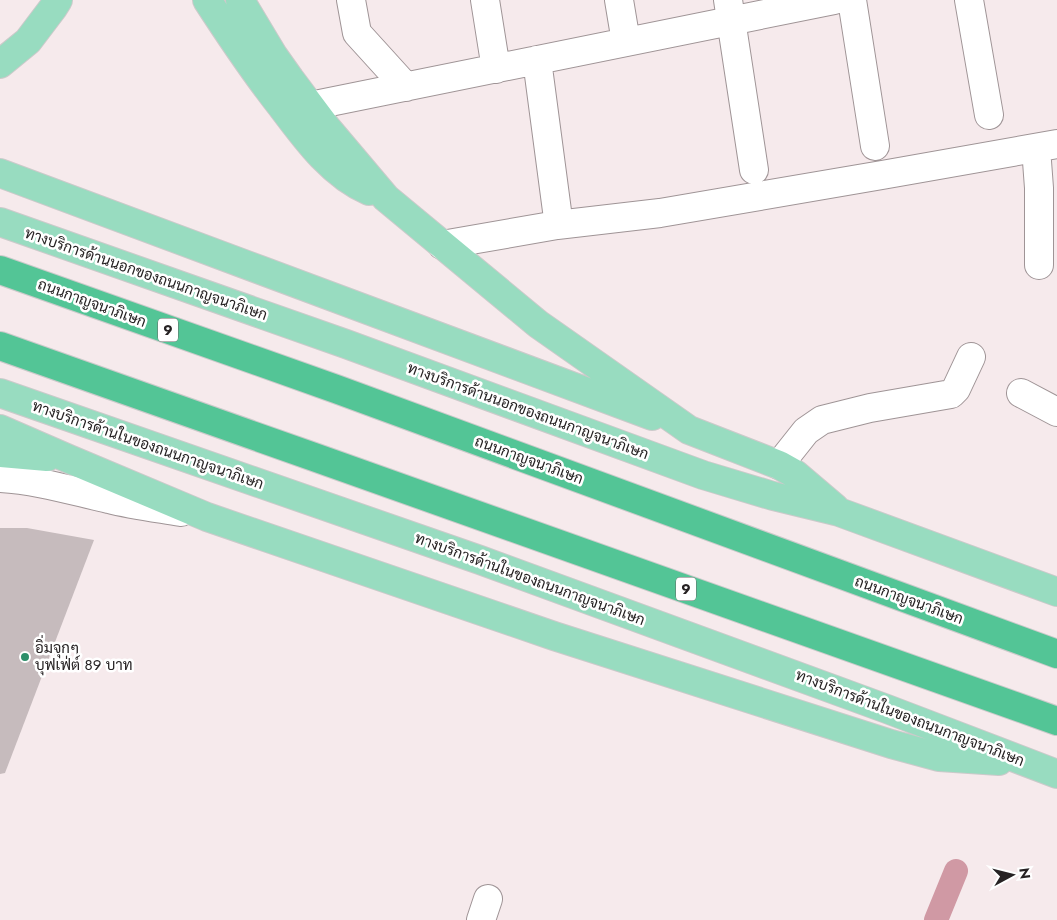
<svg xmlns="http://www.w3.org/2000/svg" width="1057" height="920" font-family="Jost,Sarabun,sans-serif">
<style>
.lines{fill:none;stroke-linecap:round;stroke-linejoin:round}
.canal{stroke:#d099a4;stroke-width:24}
.building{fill:#c6bbbd}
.minor-casing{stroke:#9f9496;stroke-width:30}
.major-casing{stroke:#cbcaca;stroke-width:30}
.highway-casing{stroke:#cbcaca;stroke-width:30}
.minor{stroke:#fff;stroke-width:28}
.major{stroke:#98dcc0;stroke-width:28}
.highway{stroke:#53c596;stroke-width:28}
.poi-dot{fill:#2c8e69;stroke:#fff;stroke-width:2}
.labels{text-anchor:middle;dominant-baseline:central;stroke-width:5;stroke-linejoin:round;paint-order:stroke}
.shield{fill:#fff;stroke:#676465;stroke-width:1}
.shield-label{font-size:14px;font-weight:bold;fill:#262223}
.street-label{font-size:15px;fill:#262223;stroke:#fff}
.poi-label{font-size:15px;fill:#262223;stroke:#fff;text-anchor:start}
</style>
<rect width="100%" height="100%" fill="#f6eaec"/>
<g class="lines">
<path class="canal" d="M 936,920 L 956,871"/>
</g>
<path class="building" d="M 0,528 L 27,528 L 94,540 L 5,773 L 0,774 Z"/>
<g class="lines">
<g class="minor-casing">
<path id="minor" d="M 351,0 L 357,33 L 406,87
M 485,0 L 496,69
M 619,0 L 626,42
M 728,0 L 754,170
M 852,0 L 875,146
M 969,0 L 989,115
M 537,60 L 557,211
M 310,106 L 834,0
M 1036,148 L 1039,188 L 1039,265
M 442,245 L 557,225 L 660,213 L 882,175 L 1057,144
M 1021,393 L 1057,412
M 779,465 L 806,431 L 822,420 L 870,408 L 951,394 L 956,389 L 971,357
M 0,478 C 37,480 73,491 109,499 C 132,505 157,508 181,512
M 481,920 L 488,899"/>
</g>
<g class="major-casing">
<path id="major" d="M 207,0 C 231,37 255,73 282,107 C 306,139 332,175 369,191
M 240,0 L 273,55 L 290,79 L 326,127 L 386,198 L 538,324 L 689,430 L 779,465 L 795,474 L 835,508
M 0,64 L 28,41 L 53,8 L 58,0
M 0,173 L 652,416
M 0,222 L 346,344 L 703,475 L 773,496 L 839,512 L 1057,592
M 0,393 L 480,560 L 887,709 L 1057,774
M 0,429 L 69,459 L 207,517 L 554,636 L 891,744 L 939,757 L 999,761
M 0,453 L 47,457"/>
</g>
<g class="highway-casing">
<path id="highway" d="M 0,270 L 336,389 L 1057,654
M 0,346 L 314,457 L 1057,721"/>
</g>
<use href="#minor" class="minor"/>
<use href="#major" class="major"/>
<use href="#highway" class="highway"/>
</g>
<circle class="poi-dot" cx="25" cy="657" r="5"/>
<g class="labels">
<g class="shield">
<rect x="158" y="318.5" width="20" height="23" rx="4"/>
<rect x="676" y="577.5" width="20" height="23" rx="4"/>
</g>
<g class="shield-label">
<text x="168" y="330">9</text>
<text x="686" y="589">9</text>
</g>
<g class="street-label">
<text transform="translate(146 274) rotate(19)">ทางบริการด้านนอกของถนนกาญจนาภิเษก</text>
<text transform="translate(92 303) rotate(20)">ถนนกาญจนาภิเษก</text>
<text transform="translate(528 411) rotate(20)">ทางบริการด้านนอกของถนนกาญจนาภิเษก</text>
<text transform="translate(148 445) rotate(19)">ทางบริการด้านในของถนนกาญจนาภิเษก</text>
<text transform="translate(529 460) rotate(20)">ถนนกาญจนาภิเษก</text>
<text transform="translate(530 579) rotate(20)">ทางบริการด้านในของถนนกาญจนาภิเษก</text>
<text transform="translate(909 600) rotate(20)">ถนนกาญจนาภิเษก</text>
<text transform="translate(910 718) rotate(21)">ทางบริการด้านในของถนนกาญจนาภิเษก</text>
</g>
<g class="poi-label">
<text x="35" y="648">อิ่มจุกๆ<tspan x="35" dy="17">บุฟเฟ่ต์ 89 บาท</tspan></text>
</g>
</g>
<g transform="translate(1012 875) rotate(83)" stroke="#ffffff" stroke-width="4" paint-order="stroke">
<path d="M0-4L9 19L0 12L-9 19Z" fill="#262223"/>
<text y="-8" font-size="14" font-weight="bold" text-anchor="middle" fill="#262223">N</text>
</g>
</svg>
